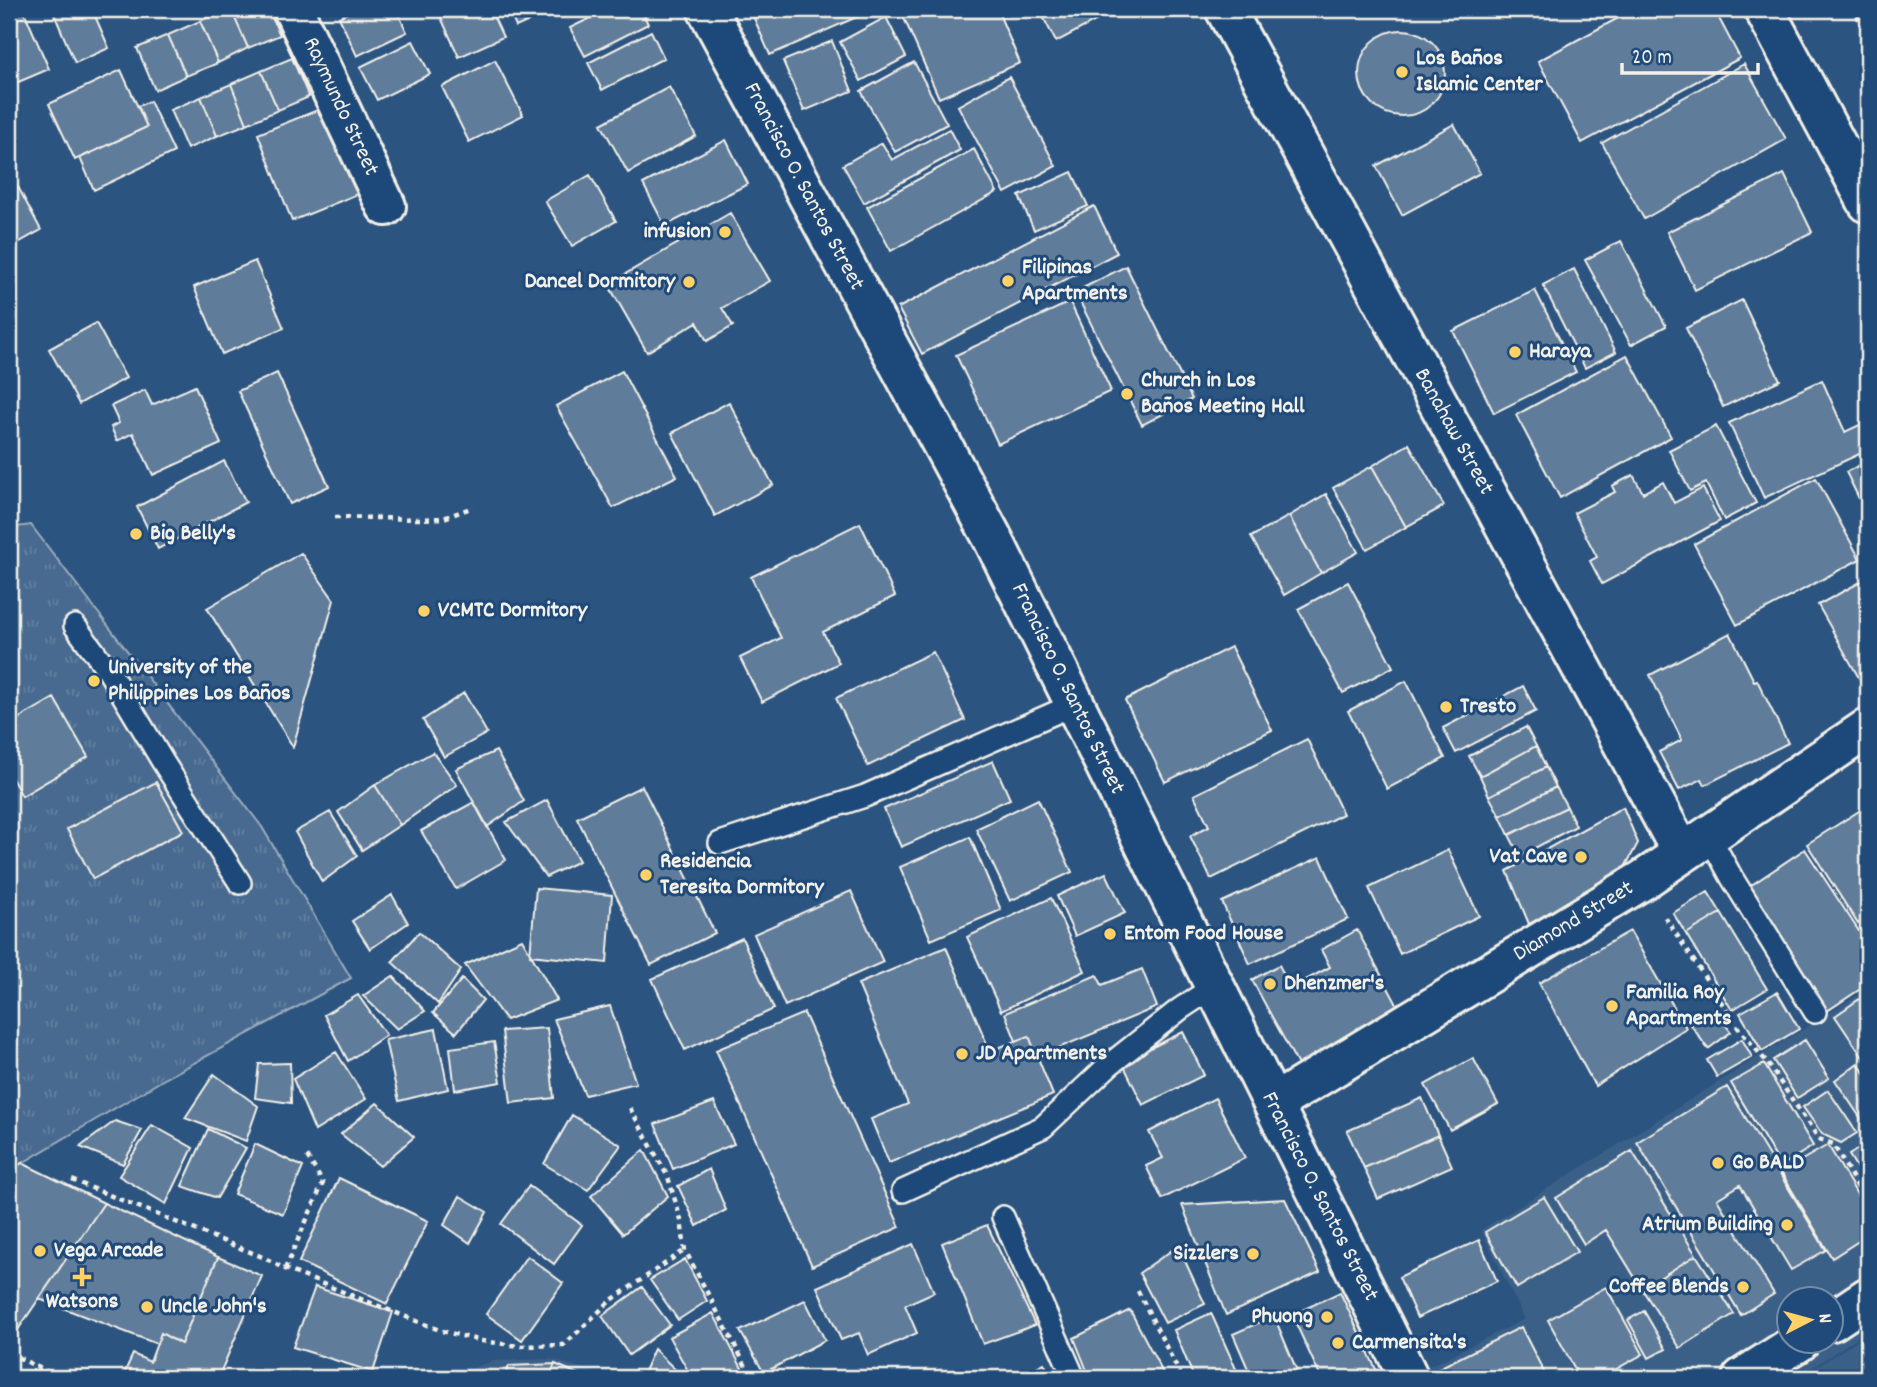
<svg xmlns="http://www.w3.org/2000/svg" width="1877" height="1387" font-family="Dekko,sans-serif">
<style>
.built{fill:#3b6088;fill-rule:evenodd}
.grass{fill:url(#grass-tufts);stroke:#9eaebc;stroke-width:2}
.building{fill:#5e7b9a;stroke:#f4f1e8;stroke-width:2}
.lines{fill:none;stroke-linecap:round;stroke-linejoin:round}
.lane-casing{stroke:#f4f1e8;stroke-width:26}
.street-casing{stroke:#f4f1e8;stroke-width:44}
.secondary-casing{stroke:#f4f1e8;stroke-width:44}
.path{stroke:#f4f1e8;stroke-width:4.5;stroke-dasharray:5 5;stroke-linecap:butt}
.lane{stroke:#1f4a7a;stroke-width:21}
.street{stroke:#1f4a7a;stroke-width:38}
.secondary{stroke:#1f4a7a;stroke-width:38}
.poi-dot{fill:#ffd166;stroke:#1f4a7a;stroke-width:2.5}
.labels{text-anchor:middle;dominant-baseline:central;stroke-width:6;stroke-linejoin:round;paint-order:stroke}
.poi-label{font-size:23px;font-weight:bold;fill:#f4f1e8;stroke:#1f4a7a;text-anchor:start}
.street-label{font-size:23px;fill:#f4f1e8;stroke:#1f4a7a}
</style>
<defs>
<pattern id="grass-tufts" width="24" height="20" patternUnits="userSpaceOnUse" patternTransform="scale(1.75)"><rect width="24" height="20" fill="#496b90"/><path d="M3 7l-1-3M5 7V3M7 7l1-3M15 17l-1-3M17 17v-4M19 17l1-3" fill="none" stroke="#6481a0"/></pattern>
</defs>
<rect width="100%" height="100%" fill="#2c5481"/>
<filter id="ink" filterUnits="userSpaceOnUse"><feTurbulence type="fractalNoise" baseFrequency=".0143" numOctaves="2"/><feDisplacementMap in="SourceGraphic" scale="14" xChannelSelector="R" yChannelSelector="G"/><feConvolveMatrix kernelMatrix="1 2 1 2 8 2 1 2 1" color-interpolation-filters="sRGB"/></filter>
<g filter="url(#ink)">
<path class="built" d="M 1868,989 L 1868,1330 L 1797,1378 L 1405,1378 L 1525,1319 L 1481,1230 ZM 1790,1300 L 1832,1300 L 1832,1342 L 1790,1342 Z
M 1868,1333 L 1868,1378 L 1800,1378 Z
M 551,1359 L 613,1378 L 446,1378 L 493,1361 Z"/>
<path class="grass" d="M 31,525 L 262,827 L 351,978 L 166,1078 L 9,1171 L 9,528 Z"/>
<path class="building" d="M 9,9 L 23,9 L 49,69 L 9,86 Z
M 52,9 L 92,9 L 109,48 L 75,63 Z
M 226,9 L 231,9 L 248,48 L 218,63 L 200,21 Z
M 231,9 L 268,9 L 280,35 L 248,48 Z
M 355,9 L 396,9 L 407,32 L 357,56 L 339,17 Z
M 437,9 L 490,9 L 503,37 L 459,57 Z
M 508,9 L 556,9 L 516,27 Z
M 609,9 L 641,9 L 648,24 L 585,56 L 570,28 Z
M 750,9 L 864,9 L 866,13 L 770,55 Z
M 900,9 L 997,9 L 1020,63 L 939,98 Z
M 1039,9 L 1118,9 L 1056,42 Z
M 1635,9 L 1714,9 L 1740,58 L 1582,143 L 1538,61 Z
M 886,17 L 906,57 L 861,81 L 840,42 Z
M 200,21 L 218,63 L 186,76 L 168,35 Z
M1359 73a43 43 0 1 1 86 0a43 43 0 1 1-86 0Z
M 651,31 L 664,58 L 602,90 L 588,63 Z
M 168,35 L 186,76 L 155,90 L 137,48 Z
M 413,41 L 430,74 L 377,100 L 360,67 Z
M 832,41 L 852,91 L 804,111 L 783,61 Z
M 292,58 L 309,97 L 278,110 L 261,71 Z
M 495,60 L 523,115 L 469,142 L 442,87 Z
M 914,62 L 947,124 L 895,152 L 861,91 Z
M 1744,64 L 1786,139 L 1644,219 L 1602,143 Z
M 121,70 L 147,127 L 75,160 L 49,104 Z
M 261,71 L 278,110 L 247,124 L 231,84 Z
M 1009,77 L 1056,166 L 1005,193 L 958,106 Z
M 231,84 L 247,124 L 217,136 L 201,97 Z
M 669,87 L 696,136 L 628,173 L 601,124 Z
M 201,97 L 217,136 L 187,149 L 170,110 Z
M 150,101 L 174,152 L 94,190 L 80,158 L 147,127 L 138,106 Z
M 330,105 L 365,191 L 292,221 L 258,134 Z
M 1454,124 L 1480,173 L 1402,215 L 1376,166 Z
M 949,129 L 960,150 L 864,203 L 843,165 L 882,143 L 892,160 Z
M 726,140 L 748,184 L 665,226 L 643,184 Z
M 974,149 L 997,192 L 891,251 L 867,207 Z
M 9,170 L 41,230 L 9,248 Z
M 1072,172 L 1088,206 L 1034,230 L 1019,196 Z
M 1784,174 L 1812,232 L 1695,290 L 1667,232 Z
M 590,175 L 616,221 L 572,246 L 545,201 Z
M 1094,206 L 1117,253 L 922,354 L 898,308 Z
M 730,213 L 770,281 L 722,308 L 733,326 L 707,341 L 697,322 L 647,352 L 608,284 Z
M 1621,241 L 1666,326 L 1631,345 L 1585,260 Z
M 255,261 L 284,328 L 222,354 L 194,287 Z
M 1126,266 L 1192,399 L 1142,425 L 1075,292 Z
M 1574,269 L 1616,352 L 1585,368 L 1543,285 Z
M 1535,290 L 1576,372 L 1494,413 L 1453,331 Z
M 1742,300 L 1780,380 L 1723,407 L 1686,328 Z
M 1070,302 L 1111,391 L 998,444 L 956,355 Z
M 96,323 L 126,378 L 79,404 L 49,349 Z
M 1627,355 L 1671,437 L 1560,498 L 1516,415 Z
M 622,371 L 677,476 L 613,508 L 556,406 Z
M 277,373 L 329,486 L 290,504 L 238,391 Z
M 1822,380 L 1845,432 L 1868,421 L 1868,450 L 1764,498 L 1729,423 Z
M 195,386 L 221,444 L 153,475 L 133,433 L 117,441 L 111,427 L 119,423 L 111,406 L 145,390 L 152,405 Z
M 729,402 L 773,485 L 715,516 L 672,433 Z
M 1716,426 L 1756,503 L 1724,520 L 1706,483 L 1690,491 L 1669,450 Z
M 1409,444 L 1444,506 L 1406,527 L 1372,466 Z
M 224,461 L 246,502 L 158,549 L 137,507 Z
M 1868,461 L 1868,517 L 1846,472 Z
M 1372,466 L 1406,527 L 1367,549 L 1333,488 Z
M 1633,475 L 1643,493 L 1663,482 L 1674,503 L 1703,488 L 1720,521 L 1602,584 L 1590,561 L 1597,557 L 1574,513 L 1615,492 L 1612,486 Z
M 1816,478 L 1860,559 L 1737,625 L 1694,544 Z
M 1326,494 L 1358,552 L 1321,573 L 1289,516 Z
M 1289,516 L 1321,573 L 1284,595 L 1251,537 Z
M 860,523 L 895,596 L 823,632 L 839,663 L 762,702 L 740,658 L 781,638 L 751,577 Z
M 301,553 L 334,600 L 293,747 L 207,608 Z
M 1868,578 L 1868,694 L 1818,605 Z
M 1348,582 L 1393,667 L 1343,693 L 1298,609 Z
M 1730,633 L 1754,681 L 1757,680 L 1788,743 L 1705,785 L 1702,779 L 1679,790 L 1659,752 L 1682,740 L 1650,675 Z
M 1231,647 L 1272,730 L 1165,782 L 1125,700 Z
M 933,652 L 965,720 L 868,766 L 836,698 Z
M 1406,681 L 1445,758 L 1387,789 L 1348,711 Z
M 1523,686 L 1536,711 L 1456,753 L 1443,728 Z
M 464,693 L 487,733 L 444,757 L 423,720 Z
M 54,698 L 88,757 L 22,796 L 9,773 L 9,724 Z
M 1526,727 L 1536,746 L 1480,776 L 1469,756 Z
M 1307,739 L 1343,814 L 1211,879 L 1190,836 L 1209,826 L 1194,795 Z
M 1536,746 L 1546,767 L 1489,796 L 1480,776 Z
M 496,751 L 524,801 L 487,827 L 456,769 Z
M 433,752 L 457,785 L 400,825 L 375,785 Z
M 993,761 L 1010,799 L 901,847 L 884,809 Z
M 1546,767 L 1556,787 L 1500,816 L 1489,796 Z
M 156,782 L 183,831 L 93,879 L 67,829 Z
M 375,785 L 400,825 L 362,850 L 338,812 Z
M 642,786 L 715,933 L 651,965 L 577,818 Z
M 1556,787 L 1567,807 L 1509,835 L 1500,816 Z
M 1038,799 L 1072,872 L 1010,901 L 976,829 Z
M 547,800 L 579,861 L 546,877 L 506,822 Z
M 474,802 L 506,860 L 456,889 L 421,831 Z
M 1867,806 L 1868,917 L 1858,924 L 1807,844 Z
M 1567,807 L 1576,826 L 1520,856 L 1509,835 Z
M 1623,807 L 1638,843 L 1623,871 L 1529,924 L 1507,871 Z
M 330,812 L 357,856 L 322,882 L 295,832 Z
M 970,837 L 1001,910 L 931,940 L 900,867 Z
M 1805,849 L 1868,945 L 1868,984 L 1824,1013 L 1744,890 Z
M 1448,850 L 1479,916 L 1400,954 L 1369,888 Z
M 1320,857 L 1348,919 L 1250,964 L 1222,902 Z
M 1106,873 L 1125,913 L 1075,936 L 1057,896 Z
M 536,888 L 612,895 L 607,963 L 530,955 Z
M 851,891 L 883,962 L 785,1006 L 754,934 Z
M 1708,892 L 1721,913 L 1686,934 L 1673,913 Z
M 392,895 L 408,923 L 370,949 L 352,921 Z
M 1051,898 L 1085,971 L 1001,1011 L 967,937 Z
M 1721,913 L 1767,989 L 1732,1010 L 1686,934 Z
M 1357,930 L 1400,1010 L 1298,1065 L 1252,980 L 1279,965 L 1291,988 L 1330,967 L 1321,950 Z
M 1630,931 L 1686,1028 L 1595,1086 L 1539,983 Z
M 419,932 L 461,970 L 438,1004 L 392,962 Z
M 742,938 L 774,1009 L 685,1050 L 652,979 Z
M 522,939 L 557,1000 L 506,1020 L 465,965 Z
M 946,947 L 990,1051 L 1029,1036 L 1053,1095 L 889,1163 L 871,1119 L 908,1104 L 858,984 Z
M 1142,969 L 1157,1007 L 1037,1057 L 1029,1036 L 1016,1041 L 1005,1013 L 1097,975 L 1102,985 Z
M 393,976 L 425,1011 L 397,1029 L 363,996 Z
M 462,979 L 483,1000 L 456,1033 L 433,1013 Z
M 1777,992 L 1799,1029 L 1762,1051 L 1740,1013 Z
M 1868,993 L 1868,1065 L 1835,1016 Z
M 358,995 L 386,1035 L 348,1061 L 324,1015 Z
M 610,1006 L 636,1083 L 585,1095 L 554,1019 Z
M 1713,1009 L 1731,1032 L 1708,1049 L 1691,1025 Z
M 804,1013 L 900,1227 L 812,1266 L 716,1050 Z
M 547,1028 L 554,1098 L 511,1103 L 502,1031 Z
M 436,1029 L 448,1089 L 399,1101 L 385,1040 Z
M 1183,1032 L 1204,1075 L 1143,1105 L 1122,1062 Z
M 1742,1039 L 1752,1057 L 1717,1077 L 1707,1060 Z
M 1805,1040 L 1829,1078 L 1797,1098 L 1773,1060 Z
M 494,1042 L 501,1082 L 455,1090 L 450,1048 Z
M 336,1052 L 366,1099 L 315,1131 L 293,1079 Z
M 1473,1058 L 1498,1104 L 1450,1130 L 1425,1085 Z
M 290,1063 L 291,1103 L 255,1098 L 259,1064 Z
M 1858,1063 L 1868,1079 L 1868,1129 L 1835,1080 Z
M 1764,1064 L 1813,1146 L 1781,1166 L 1731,1083 Z
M 214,1074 L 258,1106 L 246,1141 L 185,1118 Z
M 1727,1087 L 1826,1250 L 1791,1270 L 1740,1185 L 1717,1199 L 1774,1294 L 1741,1315 L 1637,1142 Z
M 1828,1090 L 1857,1133 L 1841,1143 L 1822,1134 L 1803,1107 Z
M 1215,1098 L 1245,1158 L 1162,1199 L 1146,1166 L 1163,1158 L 1149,1132 Z
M 1422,1098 L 1438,1135 L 1364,1168 L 1347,1131 Z
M 714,1102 L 734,1144 L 673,1169 L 655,1124 Z
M 377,1103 L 414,1137 L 380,1166 L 341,1134 Z
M 572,1115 L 621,1145 L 588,1190 L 544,1164 Z
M 115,1121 L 142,1130 L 123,1164 L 80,1147 Z
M 152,1125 L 193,1148 L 166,1204 L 119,1176 Z
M 208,1129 L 246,1148 L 217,1198 L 182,1186 Z
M 1438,1135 L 1452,1166 L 1378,1199 L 1364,1168 Z
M 1868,1142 L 1868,1186 L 1849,1155 Z
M 255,1144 L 303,1167 L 283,1214 L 234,1194 Z
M 1828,1145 L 1868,1213 L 1868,1235 L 1832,1258 L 1781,1172 Z
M 644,1150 L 668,1196 L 623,1234 L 591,1196 Z
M 1632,1151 L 1696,1255 L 1642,1289 L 1606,1230 L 1584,1244 L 1556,1198 Z
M 22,1163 L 104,1203 L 9,1343 L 9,1171 Z
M 709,1169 L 726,1210 L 697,1226 L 678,1186 Z
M 339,1178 L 428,1221 L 387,1304 L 299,1262 Z
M 529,1186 L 582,1225 L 554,1264 L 501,1224 Z
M 460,1196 L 487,1212 L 470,1243 L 444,1225 Z
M 1544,1197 L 1577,1252 L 1517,1288 L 1485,1232 Z
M 1285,1199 L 1320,1272 L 1226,1315 L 1182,1205 Z
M 104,1203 L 218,1257 L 181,1344 L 161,1333 L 157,1344 L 39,1299 Z
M 987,1225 L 1035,1325 L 983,1344 L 942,1243 Z
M 1479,1240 L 1497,1281 L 1417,1318 L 1399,1277 Z
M 913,1244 L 934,1292 L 905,1305 L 917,1333 L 868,1355 L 859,1333 L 841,1340 L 817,1287 Z
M 1178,1246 L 1205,1304 L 1165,1323 L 1139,1273 Z
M 1696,1255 L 1734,1314 L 1680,1348 L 1642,1289 Z
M 527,1256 L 563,1283 L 522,1340 L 486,1314 Z
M 218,1257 L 262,1276 L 218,1378 L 122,1378 L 133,1354 L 150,1362 L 161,1333 L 181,1344 Z
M 685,1259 L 707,1301 L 678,1320 L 650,1280 Z
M 315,1287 L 393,1312 L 373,1372 L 293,1347 Z
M 642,1287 L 670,1325 L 629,1355 L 602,1316 Z
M 1606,1287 L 1643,1354 L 1600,1378 L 1580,1378 L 1548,1320 Z
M 1340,1292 L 1380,1378 L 1321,1378 L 1292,1315 Z
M 805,1300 L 825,1340 L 764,1373 L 740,1331 Z
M 1130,1310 L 1164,1375 L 1157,1378 L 1090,1378 L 1074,1338 Z
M 1644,1311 L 1666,1349 L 1649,1358 L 1628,1320 Z
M 713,1313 L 747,1378 L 692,1378 L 669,1337 Z
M 1211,1313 L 1240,1378 L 1194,1378 L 1174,1330 Z
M 1274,1316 L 1300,1378 L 1252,1378 L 1233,1334 Z
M 1521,1327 L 1547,1378 L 1444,1378 L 1439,1368 Z
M 654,1349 L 684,1378 L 641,1378 Z
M 1044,1363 L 1052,1378 L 1016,1378 Z
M 555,1364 L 549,1378 L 504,1378 L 509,1366 Z
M 555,1364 L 587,1378 L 549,1378 Z"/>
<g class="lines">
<g class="lane-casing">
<path id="lane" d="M 75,626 L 108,670 L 163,762 L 240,883
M 1709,836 L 1732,878 L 1815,1012
M 720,843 L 865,796 L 1075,704
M 903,1191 L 1043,1127 L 1109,1065 L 1180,1009 L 1215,986
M 1003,1217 L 1074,1378"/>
</g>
<g class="street-casing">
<path id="street" d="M 293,9 L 386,206
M 707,9 L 992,537 L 1409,1378
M 1225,9 L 1682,853
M 1764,9 L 1868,203
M 1273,1104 L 1643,880 L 1868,728"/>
</g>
<g class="secondary-casing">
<path id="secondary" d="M 1832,1321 L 1868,1297
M 1742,1378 L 1799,1342"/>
</g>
<path class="path" d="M 1857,15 L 1868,40
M 335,517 L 418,519 L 444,518 L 473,507
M 1665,917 L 1739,1029 L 1766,1061 L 1819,1139 L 1833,1144 L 1868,1205
M 630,1108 L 668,1177 L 681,1220 L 685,1250 L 752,1378
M 72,1180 L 265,1258 L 285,1269 L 442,1331 L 482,1341 L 519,1346 L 564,1345 L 610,1301 L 685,1250
M 285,1269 L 323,1183 L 307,1156
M 1138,1291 L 1182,1378
M 9,1353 L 60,1378"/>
<use href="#lane" class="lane"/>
<use href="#street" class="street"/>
<use href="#secondary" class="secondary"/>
</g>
</g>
<g class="poi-dot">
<circle cx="1402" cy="72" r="7"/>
<circle cx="725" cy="232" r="7"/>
<circle cx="1008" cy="281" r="7"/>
<circle cx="689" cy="282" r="7"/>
<circle cx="1515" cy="352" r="7"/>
<circle cx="1127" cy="394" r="7"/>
<circle cx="136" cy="534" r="7"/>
<circle cx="424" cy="611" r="7"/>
<circle cx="94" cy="681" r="7"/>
<circle cx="1446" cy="707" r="7"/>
<circle cx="1581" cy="857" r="7"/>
<circle cx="646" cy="875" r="7"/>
<circle cx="1110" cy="934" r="7"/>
<circle cx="1270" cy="984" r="7"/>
<circle cx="1612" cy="1006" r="7"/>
<circle cx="962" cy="1054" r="7"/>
<circle cx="1718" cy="1163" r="7"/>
<circle cx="1787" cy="1225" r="7"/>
<circle cx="40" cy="1251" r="7"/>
<circle cx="1253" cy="1254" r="7"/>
<path d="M78.5 1266.5h7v7h7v7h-7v7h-7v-7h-7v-7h7z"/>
<circle cx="1743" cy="1287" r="7"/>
<circle cx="147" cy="1307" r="7"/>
<circle cx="1327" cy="1317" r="7"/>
<circle cx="1338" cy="1343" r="7"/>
</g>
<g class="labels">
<g class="poi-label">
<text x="1416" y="59">Los Baños<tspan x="1416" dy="26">Islamic Center</tspan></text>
<text x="711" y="232" text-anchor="end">infusion</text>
<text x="1022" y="268">Filipinas<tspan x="1022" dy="26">Apartments</tspan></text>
<text x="675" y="282" text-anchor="end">Dancel Dormitory</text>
<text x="1529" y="352">Haraya</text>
<text x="1141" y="381">Church in Los<tspan x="1141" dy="26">Baños Meeting Hall</tspan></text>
<text x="150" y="534">Big Belly's</text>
<text x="438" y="611">VCMTC Dormitory</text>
<text x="108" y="668">University of the<tspan x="108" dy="26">Philippines Los Baños</tspan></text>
<text x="1460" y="707">Tresto</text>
<text x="1567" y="857" text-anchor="end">Vat Cave</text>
<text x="660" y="862">Residencia<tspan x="660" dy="26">Teresita Dormitory</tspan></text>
<text x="1124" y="934">Entom Food House</text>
<text x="1284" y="984">Dhenzmer's</text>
<text x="1626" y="993">Familia Roy<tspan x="1626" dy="26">Apartments</tspan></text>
<text x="976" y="1054">JD Apartments</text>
<text x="1732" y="1163">Go BALD</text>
<text x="1773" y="1225" text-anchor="end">Atrium Building</text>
<text x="54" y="1251">Vega Arcade</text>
<text x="1239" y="1254" text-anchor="end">Sizzlers</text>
<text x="1729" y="1287" text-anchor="end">Coffee Blends</text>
<text x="82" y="1302" text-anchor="middle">Watsons</text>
<text x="161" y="1307">Uncle John's</text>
<text x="1313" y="1317" text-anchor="end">Phuong</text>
<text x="1352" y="1343">Carmensita's</text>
</g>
<g class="street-label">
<text transform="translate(340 107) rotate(65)">Raymundo Street</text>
<text transform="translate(803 187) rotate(62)">Francisco O. Santos Street</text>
<text transform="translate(1453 432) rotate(61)">Banahaw Street</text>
<text transform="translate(1067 689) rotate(64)">Francisco O. Santos Street</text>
<text transform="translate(1574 922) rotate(-31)">Diamond Street</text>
<text transform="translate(1319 1197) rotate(63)">Francisco O. Santos Street</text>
</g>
</g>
<rect width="1877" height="1387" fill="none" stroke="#1f4a7a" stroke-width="35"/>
<rect x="18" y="18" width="1842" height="1352" fill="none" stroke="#f4f1e8" stroke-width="2.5" filter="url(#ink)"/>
<g transform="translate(1810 1320) rotate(84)"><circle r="33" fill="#1f4a7a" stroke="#748da6" stroke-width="2"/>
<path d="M0-5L12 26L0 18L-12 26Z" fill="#ffd166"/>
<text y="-10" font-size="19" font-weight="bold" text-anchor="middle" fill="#f4f1e8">N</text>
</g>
<path d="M1622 63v10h136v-10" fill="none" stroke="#f4f1e8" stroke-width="3.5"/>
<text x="1632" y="63" font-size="21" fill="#f4f1e8" stroke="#1f4a7a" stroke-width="5" paint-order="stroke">20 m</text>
</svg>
